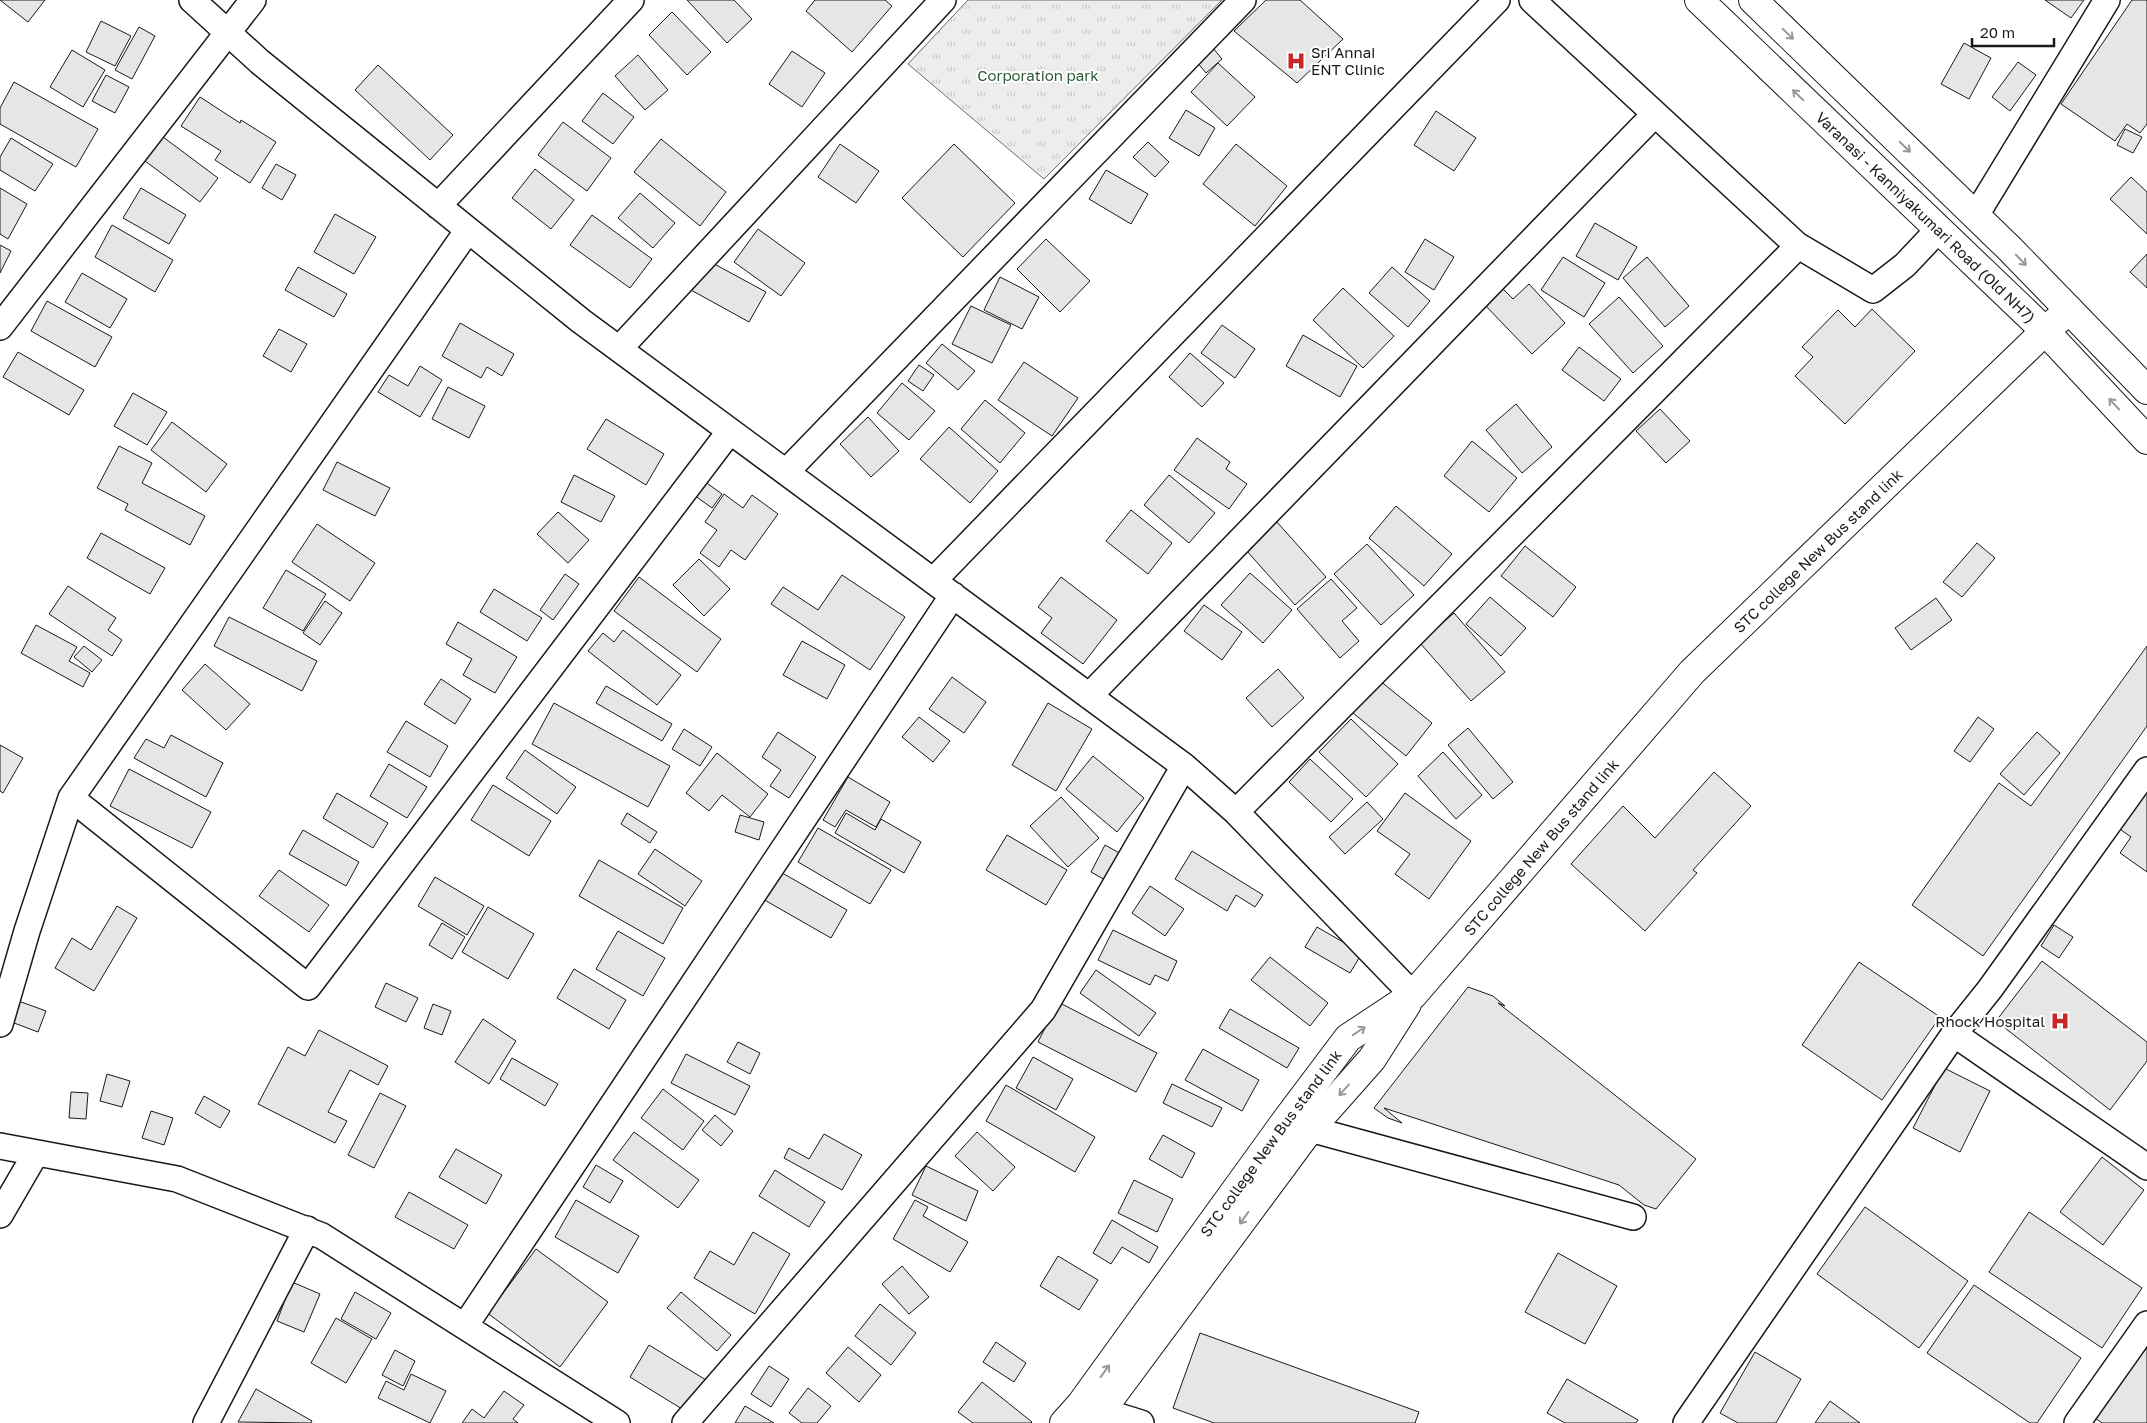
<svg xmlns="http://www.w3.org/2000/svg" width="2147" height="1423" font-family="'Golos Text',sans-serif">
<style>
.grass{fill:url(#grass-tufts);stroke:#6a6a6a}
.building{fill:#e6e6e6;stroke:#1a1a1a}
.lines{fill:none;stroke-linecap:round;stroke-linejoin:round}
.street-casing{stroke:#1a1a1a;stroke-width:28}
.secondary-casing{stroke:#1a1a1a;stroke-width:30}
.primary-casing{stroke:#1a1a1a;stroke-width:30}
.street{stroke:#fff;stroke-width:25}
.secondary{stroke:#fff;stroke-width:28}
.primary{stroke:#fff;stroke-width:28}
.oneway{stroke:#989898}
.labels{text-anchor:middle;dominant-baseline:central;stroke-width:4;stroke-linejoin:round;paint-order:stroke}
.poi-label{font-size:15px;fill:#1a1a1a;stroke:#fff;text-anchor:start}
.park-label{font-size:15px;fill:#2b5a34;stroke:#fff}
.street-label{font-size:15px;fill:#1a1a1a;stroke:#fff}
</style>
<defs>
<pattern id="grass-tufts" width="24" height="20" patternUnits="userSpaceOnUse" patternTransform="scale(1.25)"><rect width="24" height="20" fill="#ededed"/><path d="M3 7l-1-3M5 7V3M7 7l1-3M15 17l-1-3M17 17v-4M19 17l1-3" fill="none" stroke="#cbcbcb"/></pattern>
</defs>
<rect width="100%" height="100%" fill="#fff"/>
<path class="grass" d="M 968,0 L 1222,0 L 1044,179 L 908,64 Z"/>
<path class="building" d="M 0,0 L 45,0 L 28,22 Z
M 687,0 L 734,0 L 752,19 L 727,43 Z
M 815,0 L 885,0 L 892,6 L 852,52 L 806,11 Z
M 1266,0 L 1300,0 L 1343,39 L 1297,83 L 1234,31 Z
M 2045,0 L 2084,0 L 2071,18 Z
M 2132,0 L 2147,0 L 2147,124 L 2140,133 L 2127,124 L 2115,141 L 2061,104 Z
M 672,12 L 711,52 L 687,75 L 649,35 Z
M 101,21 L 131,36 L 115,66 L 86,52 Z
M 139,27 L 155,36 L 132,79 L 115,70 Z
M 1208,42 L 1222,59 L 1206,73 L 1192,56 Z
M 1964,43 L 1991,58 L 1969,99 L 1941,84 Z
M 72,50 L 105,70 L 83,107 L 50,87 Z
M 792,51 L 825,73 L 802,107 L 769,84 Z
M 638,55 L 668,90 L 645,110 L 615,76 Z
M 2018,62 L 2036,75 L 2010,111 L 1992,97 Z
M 1218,63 L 1255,97 L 1227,126 L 1191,92 Z
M 378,65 L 453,135 L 430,160 L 355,90 Z
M 106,75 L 129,87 L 115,113 L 92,101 Z
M 14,82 L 98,129 L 76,167 L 0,124 L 0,108 Z
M 603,93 L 634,117 L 613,144 L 582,121 Z
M 200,97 L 240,123 L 241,120 L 276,142 L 250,183 L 215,160 L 221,151 L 181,126 Z
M 1186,110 L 1215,128 L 1199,156 L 1169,138 Z
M 1436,111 L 1476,138 L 1454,171 L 1414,145 Z
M 563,122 L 611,158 L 587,191 L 538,155 Z
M 2125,129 L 2142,137 L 2133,153 L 2117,145 Z
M 155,131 L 218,178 L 200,202 L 137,155 Z
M 11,138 L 53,164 L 35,191 L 0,170 L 0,157 Z
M 661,139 L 726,192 L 700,226 L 634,172 Z
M 1148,142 L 1169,162 L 1155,177 L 1133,157 Z
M 840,144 L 879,171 L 856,203 L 818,177 Z
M 954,144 L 1015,203 L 963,257 L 902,198 Z
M 1236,144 L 1287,186 L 1255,226 L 1203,184 Z
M 276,164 L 296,175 L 282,200 L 262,188 Z
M 535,169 L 574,200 L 551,229 L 512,198 Z
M 1106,170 L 1148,194 L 1131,224 L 1089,199 Z
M 2131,177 L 2147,192 L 2147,234 L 2110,199 Z
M 0,188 L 27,204 L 8,239 L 0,234 Z
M 141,188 L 186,215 L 169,244 L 123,218 Z
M 640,193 L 675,223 L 653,248 L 618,218 Z
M 335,214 L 376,237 L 354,274 L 314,252 Z
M 592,215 L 652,259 L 630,288 L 570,245 Z
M 1595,223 L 1637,247 L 1618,280 L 1576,256 Z
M 112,225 L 173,260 L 155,292 L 95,257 Z
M 758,229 L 805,263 L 781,296 L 734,262 Z
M 1046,239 L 1090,281 L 1060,312 L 1017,269 Z
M 1425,239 L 1454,257 L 1434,290 L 1405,272 Z
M 0,245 L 11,251 L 0,273 Z
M 2147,254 L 2147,288 L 2130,272 Z
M 1563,257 L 1605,283 L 1584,317 L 1541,290 Z
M 1647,257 L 1689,306 L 1665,327 L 1623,278 Z
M 707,260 L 766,292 L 749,322 L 691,290 Z
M 298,267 L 347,294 L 334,317 L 285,290 Z
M 1392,267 L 1430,301 L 1408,327 L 1369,293 Z
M 82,273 L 127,299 L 110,328 L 65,302 Z
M 1000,277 L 1039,297 L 1022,329 L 984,310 Z
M 1529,284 L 1565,323 L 1532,354 L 1484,304 L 1502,288 L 1513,299 Z
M 1343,288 L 1394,336 L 1363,368 L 1313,320 Z
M 1619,297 L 1663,346 L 1633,373 L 1589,324 Z
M 47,301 L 112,337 L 95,367 L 31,331 Z
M 971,306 L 1011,325 L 992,363 L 952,344 Z
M 1872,309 L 1915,351 L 1845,424 L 1795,376 L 1813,357 L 1802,347 L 1838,310 L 1855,327 Z
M 460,323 L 514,354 L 502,376 L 487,367 L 481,378 L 442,356 Z
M 1222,325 L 1255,349 L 1235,378 L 1201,353 Z
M 279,329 L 307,344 L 291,372 L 263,356 Z
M 1303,335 L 1357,366 L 1340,397 L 1286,366 Z
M 942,344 L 975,371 L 958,390 L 926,363 Z
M 1579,347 L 1621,379 L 1604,401 L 1562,370 Z
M 18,352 L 84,390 L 69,415 L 3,377 Z
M 1190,353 L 1224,383 L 1202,407 L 1169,377 Z
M 1024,362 L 1078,398 L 1052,436 L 998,400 Z
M 919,365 L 934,375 L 923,391 L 908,381 Z
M 420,366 L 442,380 L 420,417 L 378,392 L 389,375 L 408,386 Z
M 902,383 L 935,411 L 909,440 L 877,413 Z
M 448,387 L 485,406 L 469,438 L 432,419 Z
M 133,393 L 167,412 L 147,445 L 114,426 Z
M 985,400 L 1025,433 L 1000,463 L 961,429 Z
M 1516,404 L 1552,447 L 1522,473 L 1486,430 Z
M 1660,409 L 1690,441 L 1666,463 L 1636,431 Z
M 868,417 L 899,451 L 871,477 L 840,444 Z
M 606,419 L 664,454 L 646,485 L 587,449 Z
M 172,422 L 227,464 L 206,492 L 151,450 Z
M 949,427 L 998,471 L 970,503 L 920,459 Z
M 1197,438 L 1230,462 L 1226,469 L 1247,484 L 1229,509 L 1174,470 Z
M 1472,441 L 1517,478 L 1489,512 L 1444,476 Z
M 119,446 L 152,463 L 142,483 L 205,516 L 190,545 L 125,510 L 128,504 L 97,488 Z
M 337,462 L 390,488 L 375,516 L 323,490 Z
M 574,475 L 615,496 L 601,522 L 561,502 Z
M 1169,475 L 1215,513 L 1189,543 L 1144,505 Z
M 704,481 L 722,494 L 712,508 L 694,495 Z
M 724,494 L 743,508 L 752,495 L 778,514 L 745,560 L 731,550 L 719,567 L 700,553 L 717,530 L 705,522 Z
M 1396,506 L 1452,554 L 1424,586 L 1369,538 Z
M 1131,510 L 1172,543 L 1148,574 L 1106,541 Z
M 558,512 L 589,540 L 568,563 L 537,534 Z
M 1277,522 L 1326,577 L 1295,605 L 1246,550 Z
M 317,524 L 375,563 L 350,601 L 292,562 Z
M 101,533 L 165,568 L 150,594 L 87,558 Z
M 1977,543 L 1995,558 L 1962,597 L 1943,582 Z
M 1367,544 L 1414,595 L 1381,625 L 1334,574 Z
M 1525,546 L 1576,587 L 1553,617 L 1501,576 Z
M 699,559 L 730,589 L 704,616 L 673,585 Z
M 286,570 L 326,594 L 303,631 L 263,608 Z
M 1250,573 L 1292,610 L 1263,643 L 1221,605 Z
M 565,574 L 579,584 L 553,620 L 540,610 Z
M 842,575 L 905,617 L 870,670 L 771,604 L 783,587 L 818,610 Z
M 639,577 L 721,639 L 697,672 L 614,611 Z
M 1061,577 L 1117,620 L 1083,664 L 1041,633 L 1052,618 L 1038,607 Z
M 1331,579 L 1357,608 L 1342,621 L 1359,641 L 1340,658 L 1297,609 Z
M 68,586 L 116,618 L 108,630 L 122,640 L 112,656 L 49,614 Z
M 494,589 L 542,618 L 527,641 L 480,612 Z
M 1490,597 L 1526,628 L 1501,656 L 1466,624 Z
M 1936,598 L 1952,620 L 1911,650 L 1895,628 Z
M 325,601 L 342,613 L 320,645 L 303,633 Z
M 1204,605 L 1242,632 L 1222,660 L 1184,631 Z
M 1454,613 L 1505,672 L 1471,701 L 1420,643 Z
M 229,617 L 317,661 L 302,691 L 214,646 Z
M 458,622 L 517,657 L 495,693 L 463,675 L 472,659 L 446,644 Z
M 36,625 L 77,647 L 69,661 L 90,673 L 83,687 L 21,653 Z
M 623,630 L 681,675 L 657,705 L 588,651 L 603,633 L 614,642 Z
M 802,641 L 845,665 L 827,699 L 783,675 Z
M 84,646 L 102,660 L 92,672 L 74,657 Z
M 2147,646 L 2147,726 L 1983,956 L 1912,905 L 1999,783 L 2031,806 Z
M 205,664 L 250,704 L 226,730 L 182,690 Z
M 1278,669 L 1304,698 L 1272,727 L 1246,698 Z
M 952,677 L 986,702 L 964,733 L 929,709 Z
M 441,679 L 471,699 L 455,724 L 424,704 Z
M 1379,680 L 1432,723 L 1406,756 L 1353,713 Z
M 606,686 L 672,724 L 662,741 L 596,703 Z
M 554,703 L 670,766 L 648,807 L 532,744 Z
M 1048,703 L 1092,729 L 1056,791 L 1012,765 Z
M 919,717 L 950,741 L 933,762 L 902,737 Z
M 1978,717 L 1994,729 L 1970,762 L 1954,751 Z
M 1351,719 L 1398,764 L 1366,797 L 1319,752 Z
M 406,721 L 448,746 L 430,777 L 387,752 Z
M 1468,728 L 1513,782 L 1493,799 L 1448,745 Z
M 684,729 L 712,747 L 700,766 L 672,749 Z
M 778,732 L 816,757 L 789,798 L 770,786 L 781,770 L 762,757 Z
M 2037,732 L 2060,753 L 2024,795 L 2000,774 Z
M 171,735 L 223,763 L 206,797 L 134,758 L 146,739 L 164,748 Z
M 0,745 L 23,758 L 3,793 L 0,791 Z
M 525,750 L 576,787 L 557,814 L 506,778 Z
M 1443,752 L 1482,795 L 1456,819 L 1418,776 Z
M 717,753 L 768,794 L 750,817 L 722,795 L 709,811 L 686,793 Z
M 1093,756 L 1144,798 L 1117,832 L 1066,789 Z
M 1310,759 L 1353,799 L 1331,822 L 1289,782 Z
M 389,764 L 427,787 L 407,818 L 370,796 Z
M 129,769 L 211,812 L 192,848 L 110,806 Z
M 1714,772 L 1751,806 L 1693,870 L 1697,873 L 1645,931 L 1571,864 L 1623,806 L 1655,838 Z
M 848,777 L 890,802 L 876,827 L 846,810 L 835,827 L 823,820 Z
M 2147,782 L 2147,872 L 2120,853 L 2131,837 L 2117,827 Z
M 493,785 L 551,821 L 529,856 L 471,820 Z
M 337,793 L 388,823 L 373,848 L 323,818 Z
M 1405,793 L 1471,841 L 1429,899 L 1395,874 L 1410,854 L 1377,831 Z
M 1061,797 L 1099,838 L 1068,867 L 1030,826 Z
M 1367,802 L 1383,819 L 1345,854 L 1329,837 Z
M 627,813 L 657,832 L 650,843 L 621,824 Z
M 846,813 L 875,830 L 881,819 L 921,842 L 904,873 L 835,833 Z
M 740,815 L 764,822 L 759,840 L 735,832 Z
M 818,828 L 891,870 L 870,904 L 798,862 Z
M 303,830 L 359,862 L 346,886 L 289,854 Z
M 1007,835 L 1067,870 L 1046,905 L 986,870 Z
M 1105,845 L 1121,854 L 1107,881 L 1091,872 Z
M 655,849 L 702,881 L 685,906 L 638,874 Z
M 1192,851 L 1263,895 L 1255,907 L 1236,895 L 1227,911 L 1175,879 Z
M 599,860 L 683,908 L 663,944 L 579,896 Z
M 279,870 L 329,905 L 309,932 L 259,896 Z
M 777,870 L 847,910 L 831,938 L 761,898 Z
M 435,877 L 484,906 L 467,935 L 418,906 Z
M 1150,886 L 1184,909 L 1165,936 L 1132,913 Z
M 117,906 L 137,918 L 94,991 L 55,968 L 72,938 L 91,950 Z
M 488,907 L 534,934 L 508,979 L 462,952 Z
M 442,923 L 465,937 L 452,959 L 429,945 Z
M 2054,925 L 2073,937 L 2059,958 L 2041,946 Z
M 1317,927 L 1362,953 L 1350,973 L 1305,947 Z
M 1113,930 L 1177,961 L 1168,981 L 1155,975 L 1150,985 L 1098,960 Z
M 618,931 L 665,958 L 643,996 L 596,969 Z
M 1270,957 L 1328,1003 L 1310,1026 L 1251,980 Z
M 2042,961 L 2147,1042 L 2147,1061 L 2110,1110 L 1996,1021 Z
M 1859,962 L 1940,1017 L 1882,1100 L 1802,1045 Z
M 574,969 L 626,1000 L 609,1029 L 557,998 Z
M 1096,970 L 1156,1013 L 1139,1036 L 1080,993 Z
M 386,983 L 418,998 L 406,1022 L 375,1007 Z
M 1468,987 L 1493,996 L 1505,1006 L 1498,1003 L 1696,1159 L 1656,1209 L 1644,1205 L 1619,1185 L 1384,1108 L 1402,1123 L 1388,1118 L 1374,1108 Z
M 13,999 L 46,1011 L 38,1032 L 6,1020 Z
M 1058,1002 L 1157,1053 L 1136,1092 L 1038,1042 Z
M 433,1004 L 451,1011 L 442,1035 L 424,1028 Z
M 1230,1009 L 1299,1048 L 1287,1068 L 1219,1028 Z
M 483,1019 L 516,1041 L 489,1084 L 455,1062 Z
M 319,1030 L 388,1066 L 378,1085 L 350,1070 L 328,1112 L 347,1121 L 335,1143 L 258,1104 L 288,1047 L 305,1056 Z
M 738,1042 L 760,1053 L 750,1074 L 727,1062 Z
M 1203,1049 L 1259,1080 L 1242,1111 L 1185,1080 Z
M 686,1054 L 750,1086 L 735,1115 L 671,1083 Z
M 1033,1057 L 1073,1079 L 1056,1110 L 1016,1088 Z
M 512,1058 L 558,1084 L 545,1106 L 500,1079 Z
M 1944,1068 L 1990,1091 L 1960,1152 L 1913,1128 Z
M 107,1074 L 130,1081 L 122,1107 L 100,1101 Z
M 1172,1084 L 1222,1108 L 1212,1127 L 1163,1103 Z
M 1006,1085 L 1095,1137 L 1075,1172 L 986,1121 Z
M 663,1089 L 704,1121 L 683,1150 L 641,1118 Z
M 71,1092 L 88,1093 L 86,1119 L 69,1118 Z
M 380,1093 L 406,1106 L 374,1168 L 348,1155 Z
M 204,1096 L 230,1111 L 220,1128 L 195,1113 Z
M 151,1111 L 173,1118 L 164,1145 L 142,1138 Z
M 715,1115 L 733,1131 L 721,1146 L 702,1130 Z
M 634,1132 L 699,1180 L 678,1208 L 613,1160 Z
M 977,1132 L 1015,1167 L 993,1191 L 955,1156 Z
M 824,1134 L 862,1155 L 842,1190 L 784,1158 L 789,1148 L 809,1159 Z
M 1163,1135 L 1195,1153 L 1182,1178 L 1149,1159 Z
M 456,1149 L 502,1175 L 486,1204 L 439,1177 Z
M 2102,1157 L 2144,1190 L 2103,1245 L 2060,1212 Z
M 596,1165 L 623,1181 L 610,1203 L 583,1187 Z
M 926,1166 L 978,1191 L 966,1221 L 912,1195 Z
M 775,1170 L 825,1202 L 809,1227 L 759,1196 Z
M 1134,1180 L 1173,1199 L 1157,1232 L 1118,1213 Z
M 409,1192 L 468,1225 L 454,1249 L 395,1217 Z
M 576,1200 L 639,1236 L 618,1273 L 555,1237 Z
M 915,1200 L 928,1207 L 923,1216 L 968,1242 L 950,1272 L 893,1239 Z
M 1865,1207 L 1968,1281 L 1919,1348 L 1817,1274 Z
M 2029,1212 L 2142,1288 L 2102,1348 L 1989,1272 Z
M 1112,1220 L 1158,1247 L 1149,1263 L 1122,1247 L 1111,1264 L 1093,1253 Z
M 753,1232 L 790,1254 L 755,1314 L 694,1278 L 710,1251 L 734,1265 Z
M 536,1249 L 608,1302 L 560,1367 L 486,1312 L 496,1299 L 498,1300 Z
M 1558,1253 L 1617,1286 L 1585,1344 L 1525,1312 Z
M 1058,1256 L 1098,1280 L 1079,1310 L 1040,1286 Z
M 902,1266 L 929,1297 L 909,1314 L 882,1284 Z
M 292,1282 L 320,1294 L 304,1332 L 277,1321 Z
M 1974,1285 L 2081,1358 L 2037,1423 L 2030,1423 L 1927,1353 Z
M 355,1292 L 391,1313 L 376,1339 L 341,1319 Z
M 681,1292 L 731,1335 L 717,1351 L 667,1308 Z
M 880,1304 L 916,1333 L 891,1365 L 855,1336 Z
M 336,1318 L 372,1339 L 346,1383 L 311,1363 Z
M 1200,1333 L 1419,1412 L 1415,1423 L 1214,1423 L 1173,1408 Z
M 996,1342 L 1026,1363 L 1014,1382 L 983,1362 Z
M 2139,1344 L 2147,1349 L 2147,1423 L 2102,1423 L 2087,1412 Z
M 649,1345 L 706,1380 L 687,1412 L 630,1377 Z
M 848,1347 L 881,1375 L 859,1402 L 826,1373 Z
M 395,1350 L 415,1361 L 403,1386 L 382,1375 Z
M 1755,1352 L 1801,1379 L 1776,1423 L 1738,1423 L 1720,1413 Z
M 769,1366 L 789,1379 L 771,1407 L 751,1394 Z
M 411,1374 L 446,1391 L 430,1423 L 378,1398 L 386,1381 L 404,1390 Z
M 1567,1379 L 1638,1420 L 1636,1423 L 1565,1423 L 1547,1413 Z
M 982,1382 L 1032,1422 L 1031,1423 L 973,1423 L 958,1412 Z
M 808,1388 L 831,1406 L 817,1423 L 802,1423 L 789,1413 Z
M 256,1389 L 312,1421 L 311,1423 L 238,1422 Z
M 504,1391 L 524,1405 L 513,1419 L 518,1423 L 462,1423 L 472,1409 L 484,1418 Z
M 1830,1401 L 1860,1423 L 1815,1423 Z
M 745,1406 L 774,1423 L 735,1423 Z"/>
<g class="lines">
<g class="street-casing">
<path id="street" d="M 192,0 L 260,62 L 581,321 L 1184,766 L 1236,812 L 1413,995
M 438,206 L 631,0
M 1976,215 L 2107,0
M 468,230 L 71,798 L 308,987 L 730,431
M 1797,245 L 1873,290 L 1905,265 L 1938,230
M 0,327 L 253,0
M 619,349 L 943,0
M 786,472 L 1243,0
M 933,581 L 1497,0
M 1089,696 L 1655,114
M 1236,812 L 1798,246 L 1532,0
M 0,1024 L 27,931 L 71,798
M 1954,1034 L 2147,1167
M 1310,1129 L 1633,1217
M 0,1146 L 177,1179 L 322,1236 L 617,1423
M 0,1215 L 36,1153
M 465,1326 L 953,595
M 1083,1405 L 1141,1423
M 206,1423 L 307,1229
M 685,1423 L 1043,1010 L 1184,766
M 1686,1423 L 1954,1034 L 1990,989 L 2147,770
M 2077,1423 L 2147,1324"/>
</g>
<g class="secondary-casing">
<g id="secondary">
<path id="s1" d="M 1064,1423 L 1081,1404 L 1287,1119 L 1348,1038 L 1413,995 L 1692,672 L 2045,331 L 2069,310"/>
<path d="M 1092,1423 L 1310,1129 L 1372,1059 L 1407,1004"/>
</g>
</g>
<g class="primary-casing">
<g id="primary">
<path id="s2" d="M 1699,0 L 2045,331 L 2147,440"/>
<path d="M 1753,0 L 2010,249 L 2147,390"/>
</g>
</g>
<use href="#street" class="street"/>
<use href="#secondary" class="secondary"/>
<use href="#primary" class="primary"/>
</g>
<defs><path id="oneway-shaft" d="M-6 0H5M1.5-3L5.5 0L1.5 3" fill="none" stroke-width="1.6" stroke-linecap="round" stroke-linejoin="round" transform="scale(1.25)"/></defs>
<g class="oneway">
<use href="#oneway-shaft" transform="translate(1788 34) rotate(44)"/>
<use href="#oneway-shaft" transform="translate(1798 95) rotate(-136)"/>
<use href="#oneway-shaft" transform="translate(1905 147) rotate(44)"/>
<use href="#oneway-shaft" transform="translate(2021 260) rotate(46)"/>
<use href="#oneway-shaft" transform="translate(2114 404) rotate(-133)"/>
<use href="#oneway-shaft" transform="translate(1359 1031) rotate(-34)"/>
<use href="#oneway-shaft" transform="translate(1344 1090) rotate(132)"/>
<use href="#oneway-shaft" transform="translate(1244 1218) rotate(126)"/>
<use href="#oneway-shaft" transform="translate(1105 1371) rotate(-54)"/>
</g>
<defs>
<g id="hospital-bare" transform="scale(1.5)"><path d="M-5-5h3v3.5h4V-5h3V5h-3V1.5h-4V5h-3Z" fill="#c62828" stroke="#fff" stroke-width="2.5" paint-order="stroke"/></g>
</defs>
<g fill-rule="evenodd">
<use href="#hospital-bare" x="1296" y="61"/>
<use href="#hospital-bare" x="2060" y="1021"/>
</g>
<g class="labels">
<g class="poi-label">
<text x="1311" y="52">Sri Annai<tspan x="1311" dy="17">ENT Clinic</tspan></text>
<text x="2045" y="1021" text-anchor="end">Rhock Hospital</text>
</g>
<g class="park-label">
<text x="1038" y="75">Corporation park</text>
</g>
<g class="street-label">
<text stroke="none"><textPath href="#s2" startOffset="314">Varanasi - Kanniyakumari Road (Old NH7)</textPath></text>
<text stroke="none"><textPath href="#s1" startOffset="1158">STC college New Bus stand link</textPath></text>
<text stroke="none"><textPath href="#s1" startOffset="752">STC college New Bus stand link</textPath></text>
<text stroke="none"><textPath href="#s1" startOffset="348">STC college New Bus stand link</textPath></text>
</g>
</g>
<path d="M1972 38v8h82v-8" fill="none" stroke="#1a1a1a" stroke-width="2.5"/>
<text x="1980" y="38" font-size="15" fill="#1a1a1a" stroke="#ffffff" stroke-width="4" paint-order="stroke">20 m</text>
</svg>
